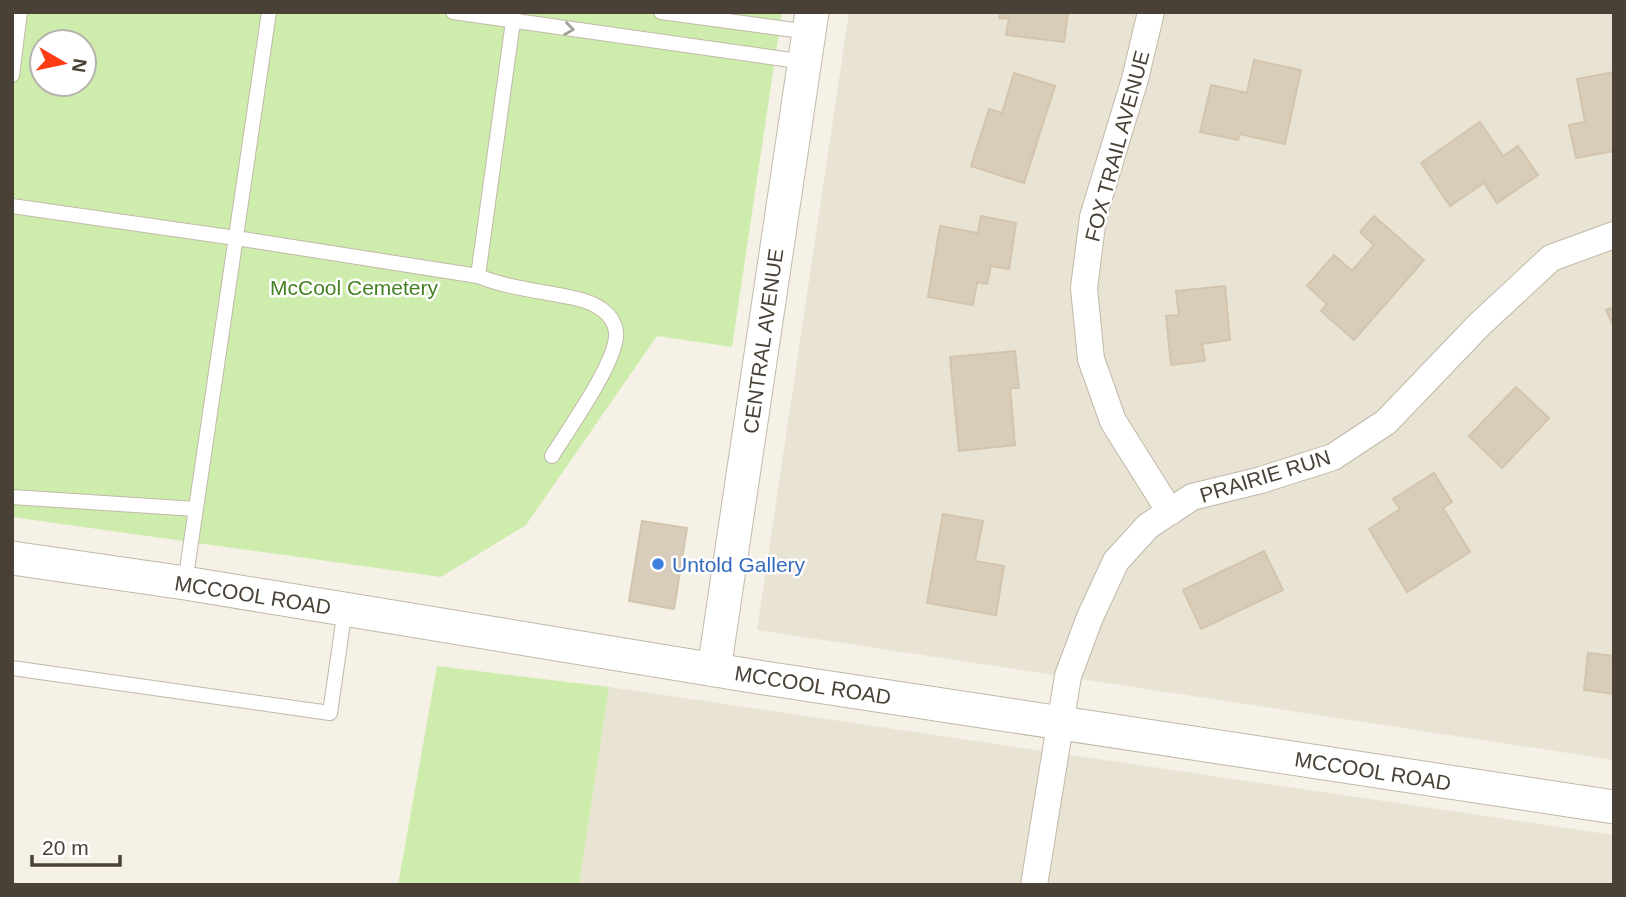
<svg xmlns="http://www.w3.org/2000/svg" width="1626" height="897" font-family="Helvetica,sans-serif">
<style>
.residential{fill:#e9e3d4}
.green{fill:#ceedac;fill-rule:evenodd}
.building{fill:#d8cdbb;stroke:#d3c5ad;stroke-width:2}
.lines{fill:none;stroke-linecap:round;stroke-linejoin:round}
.service-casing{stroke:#c1b9a8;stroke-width:16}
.minor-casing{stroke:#c1b9a8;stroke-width:28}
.tertiary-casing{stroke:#c1b9a8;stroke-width:35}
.service{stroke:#fff;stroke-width:14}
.minor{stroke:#fff;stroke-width:26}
.tertiary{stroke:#fff;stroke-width:33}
.oneway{stroke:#a4a09a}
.shop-dot{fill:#3f7fe0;stroke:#fff;stroke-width:2.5}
.labels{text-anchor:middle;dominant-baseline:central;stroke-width:5;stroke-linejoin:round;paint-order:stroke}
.street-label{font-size:21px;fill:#494135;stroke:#fff}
.park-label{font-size:21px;fill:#448122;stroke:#fff}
.shop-label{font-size:21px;fill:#366cbe;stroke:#fff;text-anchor:start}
</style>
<rect width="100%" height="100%" fill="#f5f1e7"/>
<path class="residential" d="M 849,12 L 1614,12 L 1614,760 L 757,630 Z
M 609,687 L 1614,835 L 1614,885 L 579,885 Z"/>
<path class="green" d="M 12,12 L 782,12 L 732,347 L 657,336 L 526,525 L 441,577 L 12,517 ZM 42,42 L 84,42 L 84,84 L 42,84 Z
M 437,666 L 609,687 L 579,885 L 398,885 Z"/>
<path class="building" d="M 1000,12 L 1068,12 L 1064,42 L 1006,35 L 1009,19 L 999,18 Z
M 1254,60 L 1301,70 L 1285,144 L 1240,134 L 1238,140 L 1200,132 L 1211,85 L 1247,93 Z
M 1614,72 L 1614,151 L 1576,158 L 1569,125 L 1585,122 L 1577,79 Z
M 1014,73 L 1055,86 L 1024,183 L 971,166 L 989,109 L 1002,113 Z
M 1480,122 L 1503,156 L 1518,146 L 1538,175 L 1497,203 L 1484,183 L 1450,206 L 1421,163 Z
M 981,216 L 1016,223 L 1009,269 L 991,266 L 987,284 L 977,282 L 973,305 L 928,297 L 940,226 L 978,233 Z
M 1374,216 L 1424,260 L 1354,340 L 1321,311 L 1327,304 L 1307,286 L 1334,255 L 1352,271 L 1374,245 L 1360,232 Z
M 1225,286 L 1230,340 L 1202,344 L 1205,361 L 1171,365 L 1166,316 L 1179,315 L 1176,291 Z
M 1614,307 L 1614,327 L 1606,310 Z
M 1015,351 L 1019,388 L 1010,388 L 1015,445 L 959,451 L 950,357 Z
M 1516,387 L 1549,418 L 1502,468 L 1469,436 Z
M 1434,473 L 1452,502 L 1443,508 L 1470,552 L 1407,592 L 1369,529 L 1400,509 L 1393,499 Z
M 943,514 L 983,521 L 975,561 L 1004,566 L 996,615 L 927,603 Z
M 642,521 L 687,528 L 674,609 L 629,601 Z
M 1264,551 L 1283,590 L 1201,629 L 1183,590 Z
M 1588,653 L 1614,656 L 1614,694 L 1584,690 Z"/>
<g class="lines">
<g class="service-casing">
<path id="service" d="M 453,12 L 805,62
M 661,12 L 809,32
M 12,75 L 20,12
M 12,206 L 236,238 L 478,276 C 510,289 544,291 578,299 C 595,303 614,313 616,332 C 619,359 568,430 552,456
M 478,276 L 514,14
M 12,497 L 196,509
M 185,583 L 269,12
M 12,668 L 330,713 L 345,609"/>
</g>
<g class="minor-casing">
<path id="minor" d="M 1151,12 L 1135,79 L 1093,217 L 1084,288 L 1091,359 L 1113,421 L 1170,512
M 1034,885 L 1068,676 L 1090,617 L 1116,561 L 1148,526 L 1192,497 L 1261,480 L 1333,457 L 1386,422 L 1479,325 L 1551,258 L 1614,235"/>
</g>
<g class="tertiary-casing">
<path id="tertiary" d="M 12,558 L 185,583 L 758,677 L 1614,807
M 714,670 L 812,12"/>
</g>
<use href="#service" class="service"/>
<use href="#minor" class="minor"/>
<use href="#tertiary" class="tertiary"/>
</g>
<defs><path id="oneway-chevron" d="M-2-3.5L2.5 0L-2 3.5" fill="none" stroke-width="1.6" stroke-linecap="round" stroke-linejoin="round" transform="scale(1.75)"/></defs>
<use class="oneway" href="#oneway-chevron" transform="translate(569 29) rotate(8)"/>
<circle class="shop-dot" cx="658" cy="564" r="7"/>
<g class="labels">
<g class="street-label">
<text transform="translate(1117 146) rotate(-75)">FOX TRAIL AVENUE</text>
<text transform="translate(763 341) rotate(-82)">CENTRAL AVENUE</text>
<text transform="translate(1265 476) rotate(-17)">PRAIRIE RUN</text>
<text transform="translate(253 595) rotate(9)">MCCOOL ROAD</text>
<text transform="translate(813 685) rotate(9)">MCCOOL ROAD</text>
<text transform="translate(1373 771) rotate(9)">MCCOOL ROAD</text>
</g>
<g class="park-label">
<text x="354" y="287">McCool Cemetery</text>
</g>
<g class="shop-label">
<text x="672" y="564">Untold Gallery</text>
</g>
</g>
<rect width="1626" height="897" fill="none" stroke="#494135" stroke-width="28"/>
<g transform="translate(63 63) rotate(99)"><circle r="33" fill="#ffffff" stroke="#b6b3ae" stroke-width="2"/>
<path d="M0-5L12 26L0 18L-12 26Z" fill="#ff3c14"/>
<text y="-10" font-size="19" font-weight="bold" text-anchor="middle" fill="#494135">N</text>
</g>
<path d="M32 855v10h88v-10" fill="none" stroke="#494135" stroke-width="3.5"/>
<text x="42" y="855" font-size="21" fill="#494135" stroke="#ffffff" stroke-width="5" paint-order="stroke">20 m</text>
</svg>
